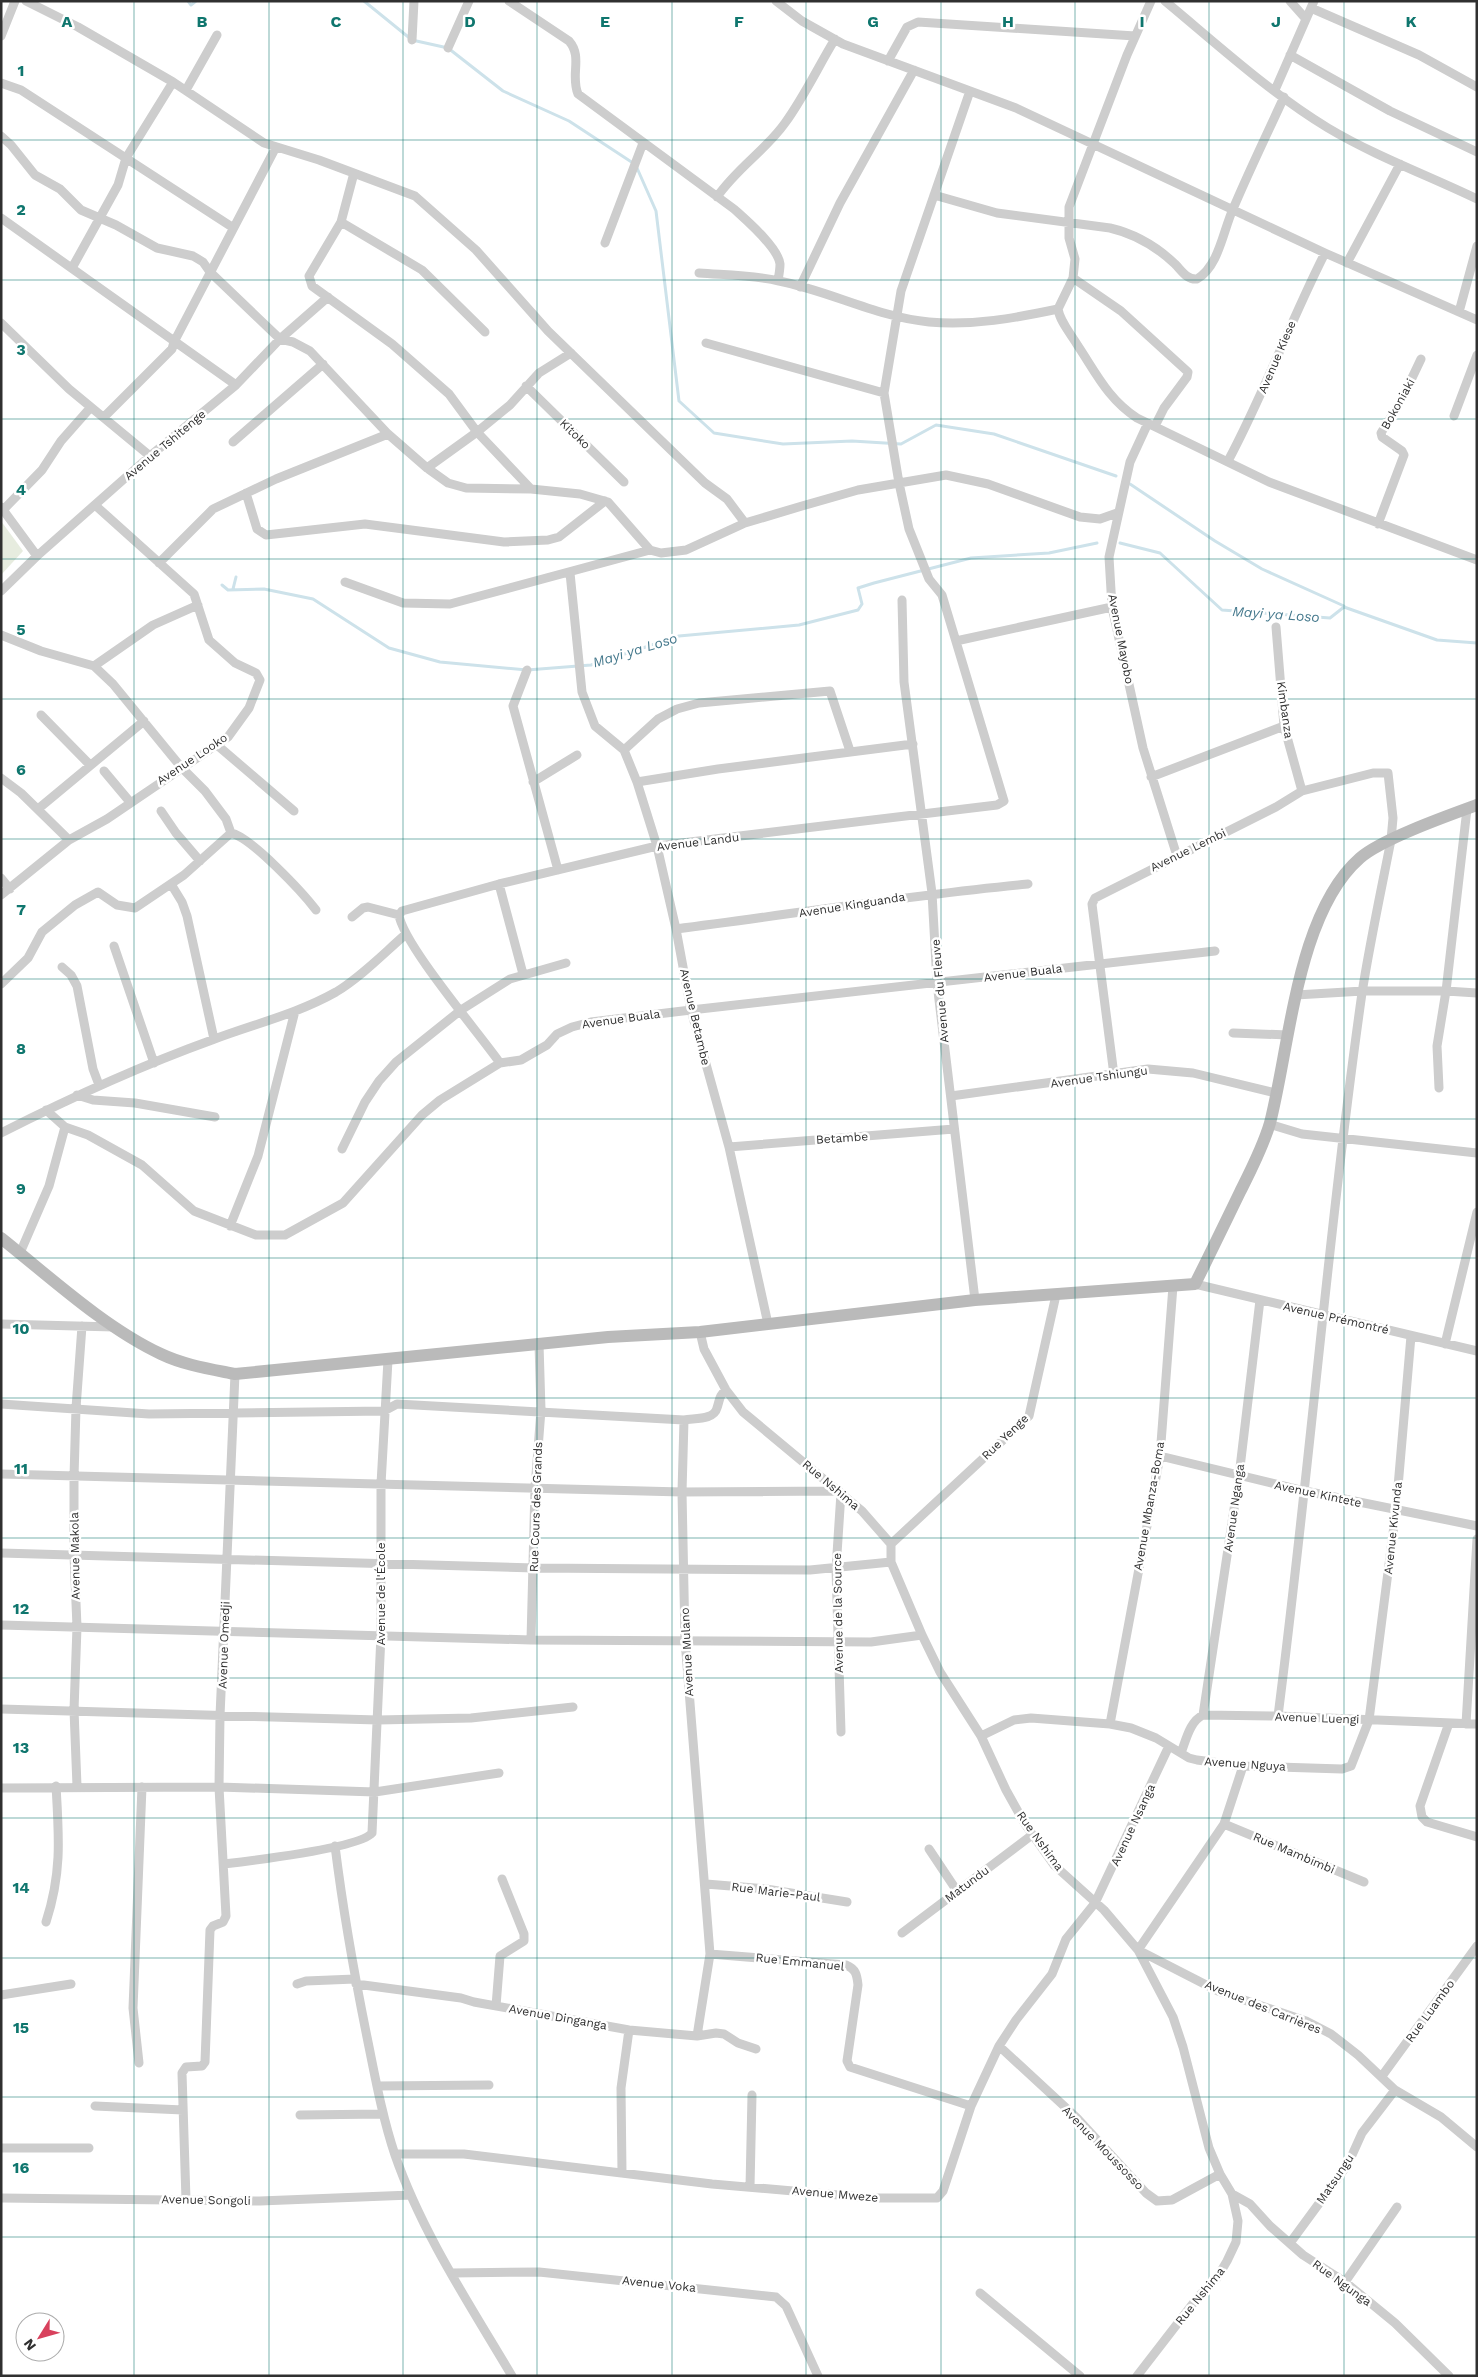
<svg xmlns="http://www.w3.org/2000/svg" width="1478" height="2377" font-family="'Work Sans',sans-serif">
<style>
.green{fill:#e7ecdf}
.lines{fill:none;stroke-linecap:round;stroke-linejoin:round}
.stream{stroke:#cde2ea;stroke-width:3}
.street{stroke:#cdcdcd;stroke-width:9}
.secondary{stroke:#bababa;stroke-width:12}
.grid{fill:none;stroke:#0f766e;stroke-width:1;stroke-opacity:0.55}
.labels{text-anchor:middle;dominant-baseline:central;stroke-width:5;stroke-linejoin:round;paint-order:stroke}
.street-label{font-size:12px;fill:#303030;stroke:#fff}
.water-label{font-size:14px;font-style:italic;fill:#44788c;stroke:#fff}
.grid-label{font-size:16px;text-anchor:middle;font-weight:bold;fill:#0f766e;stroke:#fff;stroke-width:5;stroke-linejoin:round;paint-order:stroke}
</style>
<rect width="100%" height="100%" fill="#fff"/>
<path class="green" d="M 1,521 L 23,551 L 1,575 Z"/>
<g class="lines">
<path class="stream" d="M 188,1 L 191,5 L 196,1
M 364,1 L 412,40 L 448,48 L 503,91 L 569,121 L 633,163
M 637,168 L 656,211 L 679,401 L 714,433 L 783,444 L 852,441 L 901,444 L 936,425 L 994,434 L 1116,476
M 1130,484 L 1215,541 L 1262,569 L 1344,606
M 1120,543 L 1160,553 L 1222,610 L 1330,618 L 1344,607 L 1437,640 L 1477,643
M 222,585 L 228,590 L 264,589 L 313,599 L 389,648 L 440,662 L 527,670 L 591,665 L 679,636 L 799,625 L 858,610 L 862,604 L 858,588 L 874,583 L 971,558 L 1049,553 L 1097,543
M 233,589 L 236,577"/>
<path class="street" d="M 26,1 L 78,27 L 173,82 L 264,143 L 319,160 L 415,196 L 476,250 L 548,331 L 705,483 L 727,499 L 745,523
M 509,1 L 569,41 C 583,57 570,75 578,94 L 734,209 C 746,220 778,247 780,264 C 780,269 779,275 778,280
M 776,1 L 802,21 L 843,44 L 1016,108 L 1325,253 L 1477,320
M 1151,1 L 1127,55 L 1069,207 L 1069,238 L 1075,259 L 1073,278 L 1058,309 C 1060,322 1071,334 1078,346 C 1096,373 1108,399 1137,418 L 1269,482 L 1477,560
M 1165,1 C 1218,45 1269,92 1328,128 C 1375,156 1427,175 1477,199
M 1290,1 L 1306,19
M 1311,8 L 1419,55 L 1477,87
M 1,36 L 15,1
M 412,40 L 414,1
M 448,48 L 469,1
M 1290,55 L 1390,111 L 1477,152
M 888,61 L 907,27 L 918,22 L 1135,36
M 1,83 L 21,90 L 232,227
M 186,90 L 217,35
M 1275,90 L 1314,1
M 1,136 L 11,145 L 35,175 L 60,189 L 81,210 L 116,225 L 157,248 L 193,256 L 203,262 L 210,272 L 280,339 L 293,342 L 310,351 L 388,434 L 427,468 L 448,483 L 466,488 L 531,489 L 580,494 L 608,502 L 650,550
M 354,173 L 341,222 L 309,276 L 312,286 L 392,344 L 449,394 L 477,432 L 531,489
M 934,195 L 997,213 L 1110,228 C 1136,234 1156,246 1175,264 C 1182,271 1187,280 1197,279 C 1219,266 1223,231 1233,209 C 1249,171 1267,134 1284,97
M 717,197 C 737,168 766,150 785,123 C 804,97 818,67 835,39
M 1,218 L 236,385
M 341,222 L 422,270 L 485,332
M 605,243 L 643,143
M 1347,263 L 1400,164
M 72,268 L 118,185 L 126,158 L 173,82
M 699,273 C 725,275 753,275 779,281 C 830,291 877,317 929,322 C 973,326 1015,318 1058,309
M 1073,278 L 1121,311 L 1188,372 L 1187,377 L 1164,408 L 1155,426
M 800,287 L 840,203 L 914,70
M 1459,312 L 1477,246
M 1,323 L 69,389 L 150,456
M 706,343 L 884,393
M 526,386 L 624,482
M 1454,416 L 1477,355
M 104,417 L 172,349 L 174,342 L 276,147
M 1148,423 L 1130,462 L 1109,557 L 1112,607 L 1143,748 L 1177,856
M 233,442 L 323,364
M 1228,461 C 1264,394 1290,322 1325,253
M 427,468 L 477,432 L 510,405 L 539,373 L 571,353
M 246,493 L 257,529 L 266,535 L 365,524 L 504,542 L 548,540 L 559,537 L 605,501
M 1,507 L 37,556
M 3,510 L 42,470 L 61,441 L 91,407
M 1378,524 L 1404,455 L 1402,451 L 1382,437 L 1381,433 L 1402,399 L 1421,359
M 159,563 L 213,509 L 276,479 L 388,434
M 570,573 L 582,692 L 595,726 L 624,750 L 637,782 L 657,846 L 676,929 L 691,1010 L 729,1147 L 768,1324
M 345,582 L 403,603 L 450,604 L 650,550 L 661,553 L 686,550 L 745,523 L 802,506 L 858,490 L 946,475 L 988,484 L 1080,517 L 1100,519 L 1117,513
M 1,591 L 37,556 L 150,456 L 236,385 L 280,339 L 328,297
M 902,600 L 904,682 L 932,893 L 937,983 L 975,1300
M 1276,627 L 1284,726 L 1302,791
M 1,635 L 41,651 L 94,666 L 113,684 L 181,767 L 205,791 L 226,819 L 231,833
M 956,641 L 1112,607
M 94,666 L 153,625 L 198,605
M 527,670 L 513,706 L 558,870
M 41,715 L 90,765
M 217,745 L 294,811
M 624,750 L 658,719 L 677,709 L 699,703 L 830,691 L 850,751
M 104,771 L 130,802
M 1151,777 L 1284,726
M 1,778 L 21,793 L 69,840
M 533,782 L 577,755
M 637,782 L 718,769 L 913,744
M 38,809 L 144,721
M 161,811 L 176,833 L 200,861
M 231,833 C 251,837 303,893 316,910
M 1,878 L 10,889
M 171,884 L 182,902 L 187,916 L 214,1039
M 499,884 L 523,974
M 1,895 L 69,840 L 107,819 L 228,737 L 249,708 L 260,680 L 256,673 L 235,663 L 209,640 L 194,594 L 96,506
M 399,915 L 402,911 L 499,884 L 657,846 L 997,805 L 1004,801 L 942,595 L 929,579 L 909,529 L 899,483 L 884,393 L 901,291 L 970,91
M 399,915 C 403,944 479,1033 500,1063
M 352,917 L 363,908 L 368,907 L 399,915
M 676,929 C 793,914 910,895 1028,884
M 114,946 L 154,1063
M 62,967 L 71,975 L 77,986 L 93,1069 L 99,1085
M 1,984 L 28,958 L 42,932 L 75,905 L 98,892 L 117,905 L 135,908 L 184,875 L 231,833
M 1296,995 L 1363,991 L 1446,991 L 1467,809
M 1233,1033 L 1288,1035
M 1114,1075 L 1093,912 L 1092,904 L 1095,898 L 1276,807 L 1302,791 L 1373,773 L 1388,773 L 1393,818 L 1391,840 C 1381,891 1370,942 1362,993 C 1328,1233 1309,1475 1278,1716
M 1439,1088 L 1437,1046 L 1446,991 L 1477,993
M 77,1095 L 93,1100 L 135,1103 L 215,1117
M 951,1096 L 1148,1069 L 1193,1073 L 1276,1093
M 46,1110 L 65,1127 L 88,1135 L 142,1165 L 194,1211 L 256,1235 L 285,1235 L 343,1203 L 422,1115 L 440,1100 L 500,1063 L 521,1060 L 533,1053 L 547,1045 L 557,1034 L 572,1027 L 591,1022 L 691,1010 L 1215,951
M 1269,1124 L 1302,1134 L 1477,1153
M 1,1133 C 70,1098 140,1066 212,1040 C 254,1024 297,1014 336,992 C 361,977 384,953 406,934
M 729,1147 L 954,1129
M 342,1149 L 365,1102 L 379,1081 L 396,1062 L 461,1010 L 510,979 L 566,963
M 230,1226 L 258,1156 L 295,1011
M 20,1253 L 49,1186 L 65,1127
M 1195,1284 L 1477,1351
M 1,1324 L 114,1327
M 700,1332 L 704,1349 L 726,1390 L 743,1412 L 862,1511 L 891,1544 L 891,1562 L 922,1635 L 940,1672 L 981,1736 L 1006,1790 L 1025,1824 L 1054,1865 L 1104,1910 L 1138,1950 L 1173,2017 L 1183,2047 L 1209,2148 L 1220,2174 L 1232,2194 L 1238,2221 L 1236,2242 L 1227,2261 L 1217,2278 L 1198,2297 L 1137,2376
M 1445,1344 L 1477,1212
M 1,1404 L 149,1414 L 384,1411 L 397,1404 L 684,1420 C 695,1418 714,1420 717,1408 C 720,1399 719,1396 726,1390
M 684,1420 L 682,1492 L 685,1640 L 710,1954 L 846,1965 C 856,1969 857,1975 858,1985 L 847,2061 L 850,2067 L 971,2106
M 1160,1456 L 1305,1491 L 1477,1526
M 1,1474 L 682,1492 L 839,1491
M 891,1544 L 1029,1416 L 1056,1295
M 1,1553 L 535,1568 L 810,1570 L 891,1562
M 1,1625 L 531,1640 L 871,1642 L 922,1635
M 531,1640 L 535,1488 L 541,1410 L 539,1344
M 1,1709 L 378,1720 L 471,1718 L 573,1707
M 1203,1715 L 1239,1476 L 1260,1300
M 1449,1723 L 1420,1806 L 1422,1817 L 1427,1822 L 1477,1837
M 1110,1724 L 1160,1456 L 1173,1286
M 1466,1724 L 1477,1539
M 841,1732 L 836,1569 L 841,1493
M 981,1736 L 1014,1720 L 1031,1718 L 1110,1724 L 1131,1728 L 1156,1738 L 1189,1758 L 1197,1760 L 1243,1766 L 1342,1769 L 1351,1766 L 1369,1720 L 1396,1510 L 1411,1336
M 1181,1753 C 1186,1740 1190,1721 1203,1715 L 1278,1716 L 1477,1724
M 1243,1766 L 1224,1824 L 1138,1950 L 1218,1991 L 1306,2021 L 1331,2034 L 1358,2055 L 1395,2090 L 1441,2117 L 1477,2147
M 77,1786 L 74,1710 L 77,1627 L 74,1555 L 74,1477 L 76,1408 L 82,1326
M 1,1788 L 219,1787 L 375,1792 L 499,1773
M 1224,1824 L 1364,1882
M 335,1846 C 343,1910 354,1973 367,2037 C 375,2076 382,2116 395,2155 C 422,2233 470,2305 512,2376
M 929,1849 L 957,1891
M 224,1864 C 249,1861 360,1848 372,1833 L 381,1635 L 381,1484 L 388,1360
M 706,1884 L 766,1889 L 847,1902
M 46,1922 C 62,1873 59,1837 56,1786
M 902,1933 L 1032,1835
M 297,1984 L 306,1981 L 355,1979
M 356,1984 L 461,1998 L 474,2002 L 629,2030 L 697,2036 L 716,2033 L 724,2034 L 738,2043 L 756,2049
M 1,1995 L 71,1984
M 496,2006 L 500,1956 L 524,1941 L 524,1934 L 502,1879
M 697,2036 L 710,1954
M 999,2046 L 1077,2118 L 1146,2193 L 1157,2201 L 1172,2200 L 1220,2174
M 139,2063 L 133,2008 L 142,1787
M 1382,2076 L 1477,1946
M 377,2086 L 489,2085
M 95,2106 L 183,2110
M 300,2115 L 383,2114
M 1,2148 L 89,2148
M 395,2154 L 464,2154 L 712,2184 L 873,2198 L 937,2198 L 943,2191 L 971,2106 L 999,2046 L 1016,2020 L 1052,1974 L 1066,1939 L 1095,1903 L 1169,1746
M 622,2173 L 621,2088 L 629,2030
M 750,2187 L 752,2095
M 1232,2194 L 1250,2204 L 1270,2226 L 1303,2255 L 1345,2282 L 1395,2323 L 1449,2376
M 1,2198 L 260,2201 L 411,2195
M 186,2200 L 182,2073 L 186,2067 L 202,2066 L 205,2062 L 210,1930 L 213,1926 L 223,1922 L 226,1916 L 219,1787 L 220,1716 L 235,1374
M 1290,2243 L 1348,2164 L 1362,2133 L 1395,2090
M 452,2273 L 539,2272 L 776,2297 L 786,2306 L 818,2376
M 1345,2282 L 1397,2207
M 980,2293 L 1080,2376"/>
<path class="secondary" d="M 1,1238 C 50,1277 105,1328 161,1354 C 184,1365 210,1369 235,1374 L 608,1337 L 700,1332 L 975,1300 L 1195,1284 C 1210,1254 1225,1223 1240,1192 C 1251,1170 1263,1147 1270,1123 C 1290,1045 1297,913 1360,858 C 1382,839 1447,816 1477,805"/>
</g>
<path class="grid" d="M 134,1 L 134,2376M 269,1 L 269,2376M 403,1 L 403,2376M 537,1 L 537,2376M 672,1 L 672,2376M 806,1 L 806,2376M 941,1 L 941,2376M 1075,1 L 1075,2376M 1209,1 L 1209,2376M 1344,1 L 1344,2376M 1,140 L 1477,140M 1,280 L 1477,280M 1,419 L 1477,419M 1,559 L 1477,559M 1,699 L 1477,699M 1,839 L 1477,839M 1,979 L 1477,979M 1,1119 L 1477,1119M 1,1258 L 1477,1258M 1,1398 L 1477,1398M 1,1538 L 1477,1538M 1,1678 L 1477,1678M 1,1818 L 1477,1818M 1,1958 L 1477,1958M 1,2097 L 1477,2097M 1,2237 L 1477,2237"/>
<g class="labels">
<g class="street-label">
<text transform="translate(1277 357) rotate(-67)">Avenue Kiese</text>
<text transform="translate(1398 404) rotate(-61)">Bokoniaki</text>
<text transform="translate(575 434) rotate(44)">Kitoko</text>
<text transform="translate(165 445) rotate(-40)">Avenue Tshitenge</text>
<text transform="translate(1121 639) rotate(79)">Avenue Mayobo</text>
<text transform="translate(1285 710) rotate(82)">Kimbanza</text>
<text transform="translate(192 759) rotate(-34)">Avenue Looko</text>
<text transform="translate(698 842) rotate(-7)">Avenue Landu</text>
<text transform="translate(1188 850) rotate(-26)">Avenue Lembi</text>
<text transform="translate(852 905) rotate(-9)">Avenue Kinguanda</text>
<text transform="translate(1023 973) rotate(-7)">Avenue Buala</text>
<text transform="translate(940 991) rotate(-95)">Avenue du Fleuve</text>
<text transform="translate(695 1017) rotate(77)">Avenue Betambe</text>
<text transform="translate(621 1019) rotate(-8)">Avenue Buala</text>
<text transform="translate(1099 1077) rotate(-8)">Avenue Tshiungu</text>
<text transform="translate(842 1138) rotate(-4)">Betambe</text>
<text transform="translate(1336 1318) rotate(13)">Avenue Prémontré</text>
<text transform="translate(1005 1437) rotate(-44)">Rue Yenge</text>
<text transform="translate(831 1485) rotate(40)">Rue Nshima</text>
<text transform="translate(1318 1494) rotate(12)">Avenue Kintete</text>
<text transform="translate(1149 1506) rotate(-80)">Avenue Mbanza-Boma</text>
<text transform="translate(536 1507) rotate(-88)">Rue Cours des Grands</text>
<text transform="translate(1234 1508) rotate(-82)">Avenue Nganga</text>
<text transform="translate(1393 1528) rotate(-84)">Avenue Kivunda</text>
<text transform="translate(75 1556) rotate(-91)">Avenue Makola</text>
<text transform="translate(381 1594) rotate(-90)">Avenue de l'École</text>
<text transform="translate(838 1613) rotate(-91)">Avenue de la Source</text>
<text transform="translate(224 1645) rotate(-88)">Avenue Omedji</text>
<text transform="translate(687 1652) rotate(-93)">Avenue Mulano</text>
<text transform="translate(1317 1718) rotate(2)">Avenue Luengi</text>
<text transform="translate(1245 1764) rotate(4)">Avenue Nguya</text>
<text transform="translate(1133 1825) rotate(-65)">Avenue Nsanga</text>
<text transform="translate(1040 1841) rotate(54)">Rue Nshima</text>
<text transform="translate(1294 1853) rotate(23)">Rue Mambimbi</text>
<text transform="translate(967 1884) rotate(-37)">Matundu</text>
<text transform="translate(776 1892) rotate(7)">Rue Marie-Paul</text>
<text transform="translate(800 1962) rotate(6)">Rue Emmanuel</text>
<text transform="translate(1263 2007) rotate(22)">Avenue des Carrières</text>
<text transform="translate(1430 2011) rotate(-54)">Rue Luambo</text>
<text transform="translate(558 2017) rotate(10)">Avenue Dinganga</text>
<text transform="translate(1103 2148) rotate(46)">Avenue Moussosso</text>
<text transform="translate(1335 2179) rotate(-56)">Matsungu</text>
<text transform="translate(835 2194) rotate(5)">Avenue Mweze</text>
<text transform="translate(206 2200) rotate(1)">Avenue Songoli</text>
<text transform="translate(1342 2283) rotate(36)">Rue Ngunga</text>
<text transform="translate(659 2284) rotate(6)">Avenue Voka</text>
<text transform="translate(1200 2296) rotate(-51)">Rue Nshima</text>
</g>
<g class="water-label">
<text transform="translate(1276 614) rotate(4)">Mayi ya Loso</text>
<text transform="translate(635 650) rotate(-17)">Mayi ya Loso</text>
</g>
</g>
<g class="grid-label">
<text x="67" y="27">A</text>
<text x="202" y="27">B</text>
<text x="336" y="27">C</text>
<text x="470" y="27">D</text>
<text x="605" y="27">E</text>
<text x="739" y="27">F</text>
<text x="873" y="27">G</text>
<text x="1008" y="27">H</text>
<text x="1142" y="27">I</text>
<text x="1276" y="27">J</text>
<text x="1411" y="27">K</text>
<text x="21" y="76">1</text>
<text x="21" y="215">2</text>
<text x="21" y="355">3</text>
<text x="21" y="495">4</text>
<text x="21" y="635">5</text>
<text x="21" y="775">6</text>
<text x="21" y="915">7</text>
<text x="21" y="1054">8</text>
<text x="21" y="1194">9</text>
<text x="21" y="1334">10</text>
<text x="21" y="1474">11</text>
<text x="21" y="1614">12</text>
<text x="21" y="1753">13</text>
<text x="21" y="1893">14</text>
<text x="21" y="2033">15</text>
<text x="21" y="2173">16</text>
</g>
<rect width="1478" height="2377" fill="none" stroke="#303030" stroke-width="5"/>
<g transform="translate(40 2337) rotate(233)"><circle r="24" fill="#ffffff" stroke="#acacac"/>
<path d="M0-4L9 19L0 12L-9 19Z" fill="#d8415d"/>
<text y="-8" font-size="14" font-weight="bold" text-anchor="middle" fill="#303030">N</text>
</g>
</svg>
